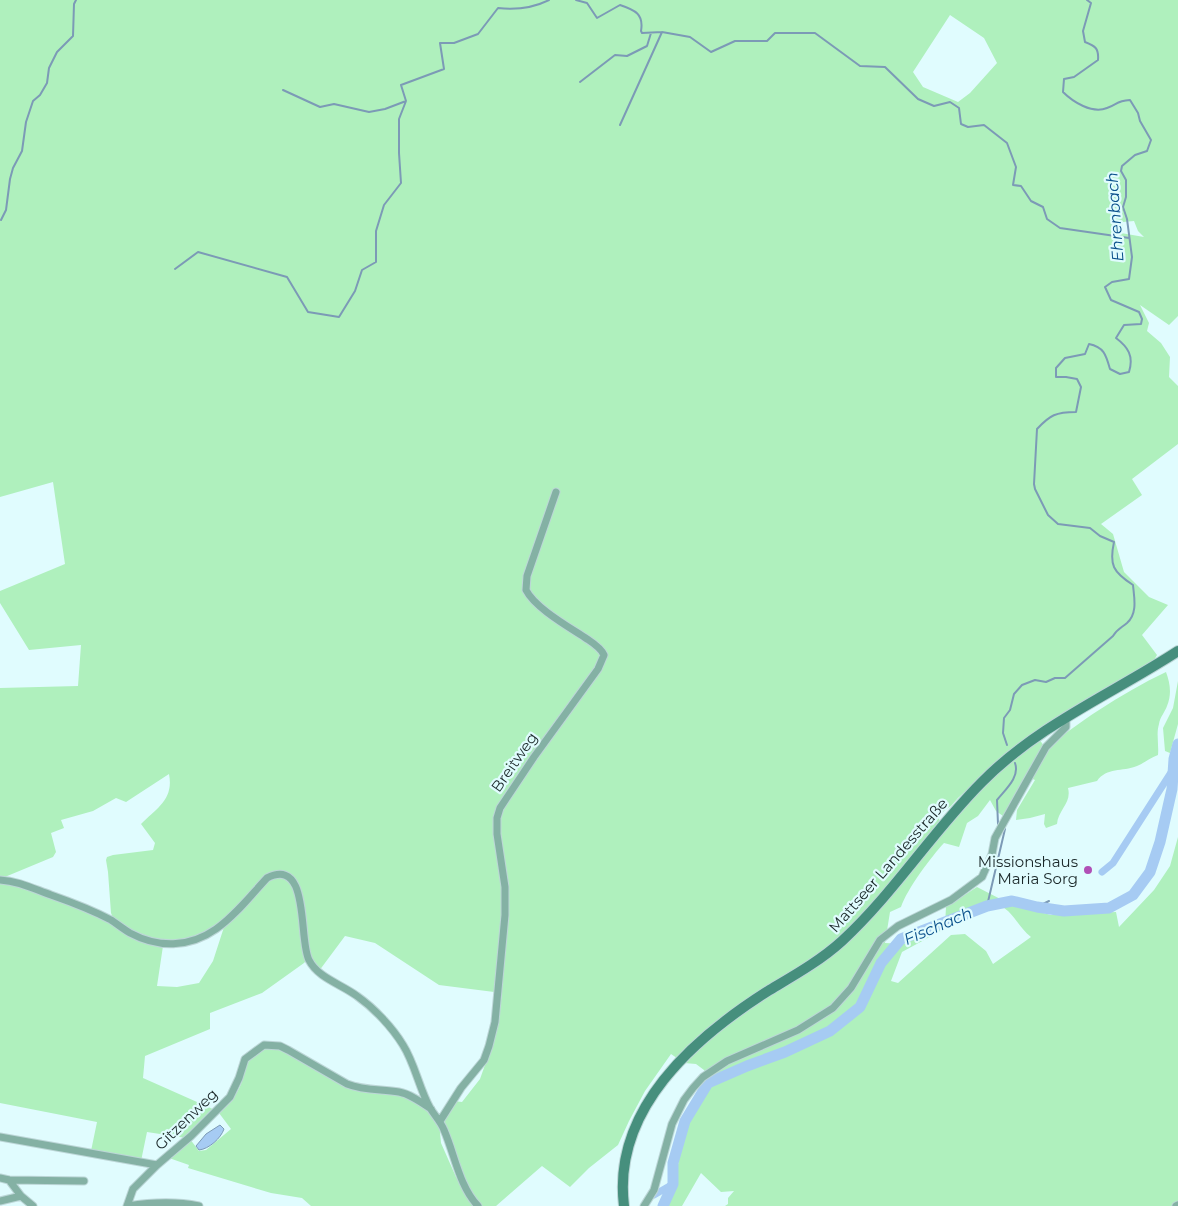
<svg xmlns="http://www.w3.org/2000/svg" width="1178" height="1206" font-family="Montserrat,sans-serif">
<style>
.green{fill:#aff0bd;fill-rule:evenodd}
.water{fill:#a6cbf3;stroke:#7c9ab6}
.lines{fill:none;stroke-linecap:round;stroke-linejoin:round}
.stream{stroke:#7c9ab6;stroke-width:2}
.canal{stroke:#a6cbf3;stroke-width:7}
.river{stroke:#a6cbf3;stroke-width:11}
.minor-casing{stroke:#bcd6d7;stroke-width:9}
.secondary-casing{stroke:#bcd6d7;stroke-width:12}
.minor{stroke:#84b1a4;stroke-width:7}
.secondary{stroke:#468f7d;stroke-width:10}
.poi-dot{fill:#b04fb6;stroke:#e0fcfe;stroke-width:2}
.labels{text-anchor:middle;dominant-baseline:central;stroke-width:4.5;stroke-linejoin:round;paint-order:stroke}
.street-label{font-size:15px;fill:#1a2728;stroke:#e0fcfe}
.poi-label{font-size:15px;fill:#1a2728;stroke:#e0fcfe;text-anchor:end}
.water-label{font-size:16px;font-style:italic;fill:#0b518c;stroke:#e0fcfe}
</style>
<rect width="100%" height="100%" fill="#e0fcfe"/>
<path class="green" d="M 0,0 L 1178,0 L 1178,316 L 1169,325 L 1140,305 L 1149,323 L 1147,331 L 1161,343 L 1170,357 L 1169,377 L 1178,386 L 1178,444 L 1132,479 L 1142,495 L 1101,524 L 1113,534 L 1124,572 L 1149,597 L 1168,605 L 1142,635 L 1157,655 L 1153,662 L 1016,746 L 958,798 L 951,806 L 940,814 L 939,819 L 945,830 L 963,807 L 995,774 L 1039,739 L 1044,746 C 1064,736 1080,722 1099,710 C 1120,696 1143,683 1166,672 C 1170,683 1172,694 1167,706 C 1165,712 1160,717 1159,724 C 1156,734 1159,744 1158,755 C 1150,758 1144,763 1137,766 C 1122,772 1107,767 1097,781 L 1068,788 C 1072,803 1058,810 1057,824 L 1046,828 L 1044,824 L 1045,814 L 1030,818 L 1016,820 L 1017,810 L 1035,780 L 1025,776 L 1003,816 L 996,811 L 990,800 L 978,816 L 967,823 L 959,847 L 944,843 C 931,857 907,889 901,907 L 890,912 L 885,943 L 904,944 L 945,926 L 946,907 L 977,887 L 1012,905 L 1051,915 L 1116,912 L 1119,927 L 1154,890 L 1170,866 L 1178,837 L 1178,1206 L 725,1206 L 728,1204 L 728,1198 L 734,1191 L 721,1192 L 701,1173 L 682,1206 L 665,1206 L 677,1186 L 677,1170 L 682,1144 L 690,1116 L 701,1097 L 711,1084 L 704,1070 L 696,1064 L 684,1063 L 671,1054 L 645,1091 L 629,1121 L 618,1145 L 589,1168 L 570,1187 L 542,1166 L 496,1206 L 479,1206 L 469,1192 L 443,1126 L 444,1120 L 454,1101 L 462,1102 L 480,1079 L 496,1034 L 502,993 L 439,985 L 375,943 L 345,936 L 319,971 L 308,954 L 298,886 L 275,874 L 222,922 L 194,939 L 160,942 L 132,931 L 113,918 L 111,913 L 108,872 L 106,860 L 107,857 L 113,855 L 153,850 L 155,843 L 141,824 C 157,808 174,799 169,774 L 126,802 L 116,798 L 93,811 L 61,820 L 64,828 L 51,833 L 56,852 L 53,857 L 0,879 L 0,688 L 78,686 L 81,645 L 29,650 L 0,603 L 0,591 L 65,564 L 53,482 L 0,497 ZM 950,15 L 984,38 L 997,63 L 970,93 L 958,102 L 923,87 L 913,72 ZM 1134,221 L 1138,231 L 1144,237 L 1121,233 L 1123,222 ZM 1001,906 C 1014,913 1019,928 1031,937 L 993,964 L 986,951 L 965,934 L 951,935 L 898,983 L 891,981 L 902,952 C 934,935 966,915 1001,906 Z
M 1178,681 L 1178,724 L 1170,753 L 1165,751 L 1163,728 L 1173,708 Z
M 278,877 L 287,880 L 295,888 L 306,961 L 304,963 L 262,993 L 210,1013 L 210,1029 L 145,1056 L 143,1078 L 215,1110 L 186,1138 L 147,1132 L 141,1161 L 91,1151 L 97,1122 L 0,1103 L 0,882 L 9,882 L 74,904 L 163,946 L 157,986 L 177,987 L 199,983 L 213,961 L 225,924 L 269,880 Z
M 275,1046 L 350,1088 L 395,1093 L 423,1105 L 439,1122 L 441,1143 L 456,1177 L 474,1206 L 311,1206 L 302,1198 L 271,1193 L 188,1168 L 189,1165 L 169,1158 L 190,1139 L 199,1151 L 206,1150 L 231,1129 L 219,1113 C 227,1104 237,1095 241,1084 C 243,1079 242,1073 244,1068 C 248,1055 262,1049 275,1046 Z"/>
<path class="water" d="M 220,1125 L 224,1129 C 221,1138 209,1149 199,1150 L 196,1146 L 206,1134 Z"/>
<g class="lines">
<path class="stream" d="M 576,0 L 587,3 L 597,18 L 620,5 C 635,10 644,14 641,31 L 642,33 L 662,32 L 690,37 L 711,52 L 735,41 L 767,41 L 775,33 L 815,33 L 860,66 L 885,67 L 918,99 L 934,106 L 950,102 L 959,108 L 961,124 L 968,127 L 984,125 L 1007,143 L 1016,167 L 1013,185 L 1021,186 L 1031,201 L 1043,207 L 1047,219 L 1060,228 L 1129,238
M 580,82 L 615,55 L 627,56 L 647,46 L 651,33
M 283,90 L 320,107 L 334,104 L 369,112 L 385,109 L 406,101
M 620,125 L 662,32
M 1,220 L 6,210 L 10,179 L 13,168 L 22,151 L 26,122 L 33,101 L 40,95 L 47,83 L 49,68 L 57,52 L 73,36 L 74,4 L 76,0
M 175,269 L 198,252 L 287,277 L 308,312 L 339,317 L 355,291 L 362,270 L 376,262 L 376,231 L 384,205 L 401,183 L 399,153 L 399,119 L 406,101 L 401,85 L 444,69 L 440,43 L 454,43 L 478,34 L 498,8 C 516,10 533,8 549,0
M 1007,745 L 1003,733 L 1004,718 L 1010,710 L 1014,694 L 1022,685 L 1035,680 L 1046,682 L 1055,678 L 1065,678 L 1113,636 C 1117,629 1121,628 1127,623 C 1138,613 1134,597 1133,585 C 1113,572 1109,565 1114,542 L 1100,536 L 1090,528 L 1058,524 L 1048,515 L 1035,489 L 1034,484 L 1037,429 C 1050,415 1056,412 1076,412 L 1081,387 L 1077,379 L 1066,377 L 1056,377 L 1056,368 L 1065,358 L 1085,354 L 1089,344 C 1104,347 1106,355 1110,369 L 1120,374 L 1129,372 C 1134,356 1128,347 1116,338 L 1124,325 L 1141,324 L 1142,319 L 1139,312 L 1111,300 L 1105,287 L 1112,282 L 1129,279 L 1132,257 L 1127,219 L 1123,207 L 1126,197 L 1126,180 L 1121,171 L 1122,166 L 1135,155 L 1147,151 L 1151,140 L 1140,121 L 1138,113 L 1130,100 C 1116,101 1118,104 1107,108 C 1092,114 1073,102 1063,92 L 1064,79 L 1074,77 L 1098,60 C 1099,48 1095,46 1085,42 L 1083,31 L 1091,3 L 1087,0
M 987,906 L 1005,829 L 998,824 L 997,800 C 1006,789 1020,777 1015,763
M 1037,907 L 1049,901"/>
<path class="canal" d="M 1102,872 L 1113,863 L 1172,771
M 654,1195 L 673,1184"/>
<path class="river" d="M 663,1206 L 673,1184 L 673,1163 L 685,1121 L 708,1083 L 747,1066 L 785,1052 L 830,1031 L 860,1007 L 881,963 L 901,939 L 987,906 L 1012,901 L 1037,907 L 1064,911 L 1109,908 L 1133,895 L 1150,872 L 1160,842 L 1172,789 L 1174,759 L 1178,744"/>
<g class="minor-casing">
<path id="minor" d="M 0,880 C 18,881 34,889 51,895 C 71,902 92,910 111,920 C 117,924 123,929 130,933 C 158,948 189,948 216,929 C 235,916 251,895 267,878 C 311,856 298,940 309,960 C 318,978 341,984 357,996 C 374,1008 392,1027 403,1045 C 415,1064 419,1088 430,1108 C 435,1116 441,1122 444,1130 C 455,1155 459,1186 478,1206
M 440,1121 L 461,1088 L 484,1060 L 489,1046 L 495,1022 L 505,915 L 505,887 L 497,834 L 497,818 L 500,808 L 534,757 L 598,669 L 604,655 C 601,648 593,643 587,639 C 569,627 535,608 526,590 L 527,576 L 556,492
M 0,1137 L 157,1165
M 0,1178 L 9,1180 L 84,1181
M 9,1180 L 21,1196 L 33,1206
M 0,1201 L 21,1196
M 127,1206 L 133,1189 L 157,1165 L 191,1136 L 230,1097 L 239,1078 L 245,1059 L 264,1045 L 280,1046 L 288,1050 L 347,1084 C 365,1091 381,1089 399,1092 C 410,1094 421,1102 431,1109
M 128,1206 C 153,1202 175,1201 199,1206
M 644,1206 L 654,1190 L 672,1124 L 684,1100 L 693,1088 L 703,1077 L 727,1061 L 798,1030 L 833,1008 L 851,988 L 880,940 L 898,926 L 951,900 L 982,877 L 992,854 L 995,838 L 1024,786 L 1046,747 L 1066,727 L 1066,717
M 1176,1206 L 1178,1205"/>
</g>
<g class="secondary-casing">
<path id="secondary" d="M 624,1206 C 612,1109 694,1038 768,991 C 793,976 820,961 842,941 C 894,893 932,832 982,782 C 1038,725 1112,694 1178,651"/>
</g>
<use href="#minor" class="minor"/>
<use href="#secondary" class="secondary"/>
</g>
<circle class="poi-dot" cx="1088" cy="870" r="5"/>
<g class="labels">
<g class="street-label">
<text transform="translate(514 762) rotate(-55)">Breitweg</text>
<text transform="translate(888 865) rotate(-49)">Mattseer Landesstraße</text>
<text transform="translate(186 1119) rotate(-44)">Gitzenweg</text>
</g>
<g class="poi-label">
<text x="1078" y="861">Missionshaus<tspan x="1078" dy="17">Maria Sorg</tspan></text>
</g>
<g class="water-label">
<text transform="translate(1115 217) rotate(-94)">Ehrenbach</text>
<text transform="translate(938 926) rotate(-23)">Fischach</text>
</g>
</g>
</svg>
